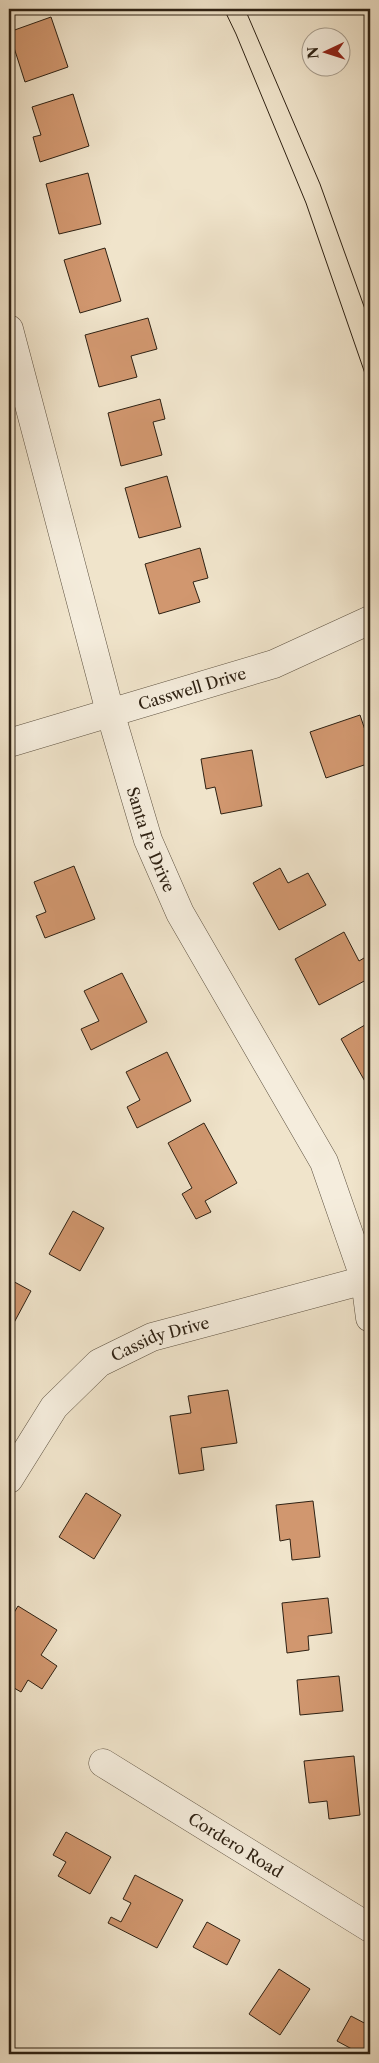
<svg xmlns="http://www.w3.org/2000/svg" width="379" height="2063" font-family="'Libre Caslon Text',serif">
<style>
.building{fill:#d1976f;stroke:#2e2113}
.lines{fill:none;stroke-linecap:round;stroke-linejoin:round}
.street-casing{stroke:#5e5241;stroke-width:29}
.street{stroke:#f5eddd;stroke-width:28}
.tram{stroke:#2e2113;stroke-width:1}
.labels{text-anchor:middle;dominant-baseline:central;stroke-width:4;stroke-linejoin:round;paint-order:stroke}
.street-label{font-size:16px;fill:#2e2113;stroke:#f5eddd}
</style>
<rect width="100%" height="100%" fill="#f0e4cb"/>
<filter id="stains"><feTurbulence type="fractalNoise" baseFrequency=".004" numOctaves="4"/><feColorMatrix values="0 0 0 0 .2 0 0 0 0 .09 0 0 0 0 .02 0 0 0 .5 -.17"/></filter>
<radialGradient id="worn" r=".72"><stop offset=".6" stop-color="#630" stop-opacity="0"/><stop offset="1" stop-color="#630" stop-opacity=".3"/></radialGradient>
<path class="building" d="M 51,17 L 68,67 L 25,82 L 9,32 Z
M 73,94 L 89,146 L 40,162 L 33,137 L 41,135 L 32,107 Z
M 88,173 L 101,224 L 59,234 L 46,184 Z
M 105,248 L 121,301 L 80,313 L 64,260 Z
M 148,318 L 157,349 L 131,356 L 137,377 L 99,387 L 85,335 Z
M 160,399 L 165,419 L 153,422 L 162,455 L 121,466 L 108,413 Z
M 167,476 L 181,527 L 139,538 L 125,488 Z
M 200,548 L 208,578 L 193,582 L 200,602 L 159,614 L 145,564 Z
M 360,715 L 370,745 L 370,763 L 326,778 L 310,732 Z
M 252,750 L 262,806 L 221,814 L 215,787 L 206,789 L 201,759 Z
M 74,866 L 95,919 L 45,938 L 36,916 L 46,912 L 34,882 Z
M 280,868 L 288,883 L 308,873 L 326,905 L 279,930 L 253,883 Z
M 344,932 L 359,961 L 369,955 L 370,978 L 319,1005 L 295,959 Z
M 122,973 L 147,1022 L 91,1050 L 81,1029 L 99,1021 L 84,991 Z
M 370,1022 L 370,1083 L 367,1085 L 341,1039 Z
M 167,1052 L 191,1101 L 137,1128 L 127,1107 L 140,1100 L 126,1072 Z
M 204,1123 L 237,1183 L 205,1201 L 211,1212 L 196,1219 L 182,1194 L 192,1188 L 168,1143 Z
M 73,1211 L 104,1228 L 80,1271 L 49,1254 Z
M 9,1279 L 31,1291 L 9,1332 Z
M 228,1390 L 237,1443 L 201,1448 L 204,1470 L 179,1474 L 170,1416 L 191,1413 L 188,1396 Z
M 86,1493 L 121,1515 L 94,1559 L 59,1537 Z
M 313,1501 L 320,1557 L 292,1560 L 290,1539 L 280,1541 L 276,1505 Z
M 328,1598 L 332,1633 L 308,1636 L 309,1650 L 287,1653 L 282,1603 Z
M 18,1606 L 57,1630 L 41,1655 L 57,1666 L 42,1689 L 28,1680 L 21,1692 L 9,1685 L 9,1621 Z
M 339,1676 L 343,1711 L 300,1715 L 297,1680 Z
M 354,1756 L 360,1815 L 329,1819 L 327,1801 L 309,1803 L 304,1761 Z
M 66,1832 L 111,1857 L 90,1894 L 58,1876 L 66,1862 L 53,1855 Z
M 135,1875 L 183,1900 L 157,1948 L 108,1923 L 111,1917 L 121,1922 L 131,1903 L 123,1899 Z
M 207,1922 L 240,1940 L 227,1965 L 193,1947 Z
M 279,1969 L 310,1989 L 280,2035 L 249,2014 Z
M 351,2016 L 370,2026 L 370,2054 L 361,2054 L 337,2041 Z"/>
<g class="lines">
<g class="street-casing">
<g id="street">
<path id="s1" d="M 9,329 L 110,712 L 148,840 L 180,913 L 324,1162 L 365,1280 L 370,1318"/>
<path id="s2" d="M 9,743 L 274,664 L 370,620"/>
<path id="s3" d="M 9,1479 L 54,1407 L 99,1363 L 152,1337 L 365,1280"/>
<path id="s4" d="M 103,1763 L 370,1928"/>
</g>
</g>
<use href="#street" class="street"/>
<path class="tram" d="M 224,9 L 236,34 L 306,203 L 370,388
M 245,9 L 320,184 L 370,323"/>
</g>
<g class="labels">
<g class="street-label">
<text stroke="none"><textPath href="#s2" startOffset="191">Casswell Drive</textPath></text>
<text stroke="none"><textPath href="#s1" startOffset="530">Santa Fe Drive</textPath></text>
<text stroke="none"><textPath href="#s3" startOffset="214">Cassidy Drive</textPath></text>
<text stroke="none"><textPath href="#s4" startOffset="156">Cordero Road</textPath></text>
</g>
</g>
<rect width="379" height="2063" fill="none" stroke="#f0e4cb" stroke-width="30"/>
<rect x="10" y="10" width="359" height="2043" fill="none" stroke="#2e2113" stroke-width="2.5"/>
<rect x="15" y="15" width="349" height="2033" fill="none" stroke="#2e2113"/>
<g transform="translate(326 52) rotate(266)"><circle r="24" fill="#f5eddd" stroke="#a59b8c"/>
<path d="M0-4L9 19L0 12L-9 19Z" fill="#8f2418"/>
<text y="-8" font-size="14" font-weight="bold" text-anchor="middle" fill="#2e2113">N</text>
</g>
<rect width="100%" height="100%" filter="url(#stains)"/>
<rect width="100%" height="100%" fill="url(#worn)"/>
</svg>
